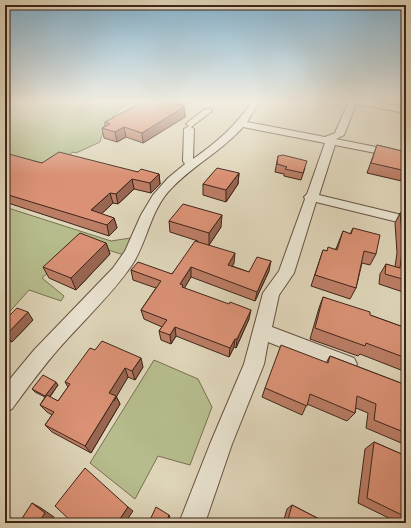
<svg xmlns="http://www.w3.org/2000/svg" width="411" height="528" font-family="Vollkorn,serif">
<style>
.green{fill:#b6bc8c;stroke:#7a7052}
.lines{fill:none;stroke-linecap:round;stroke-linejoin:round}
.minor-casing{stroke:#675141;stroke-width:2}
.minor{fill:#eae4d2;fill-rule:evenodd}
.wall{fill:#bb7d65;stroke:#3f2519}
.shaded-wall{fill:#996652;stroke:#3f2519}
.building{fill:#da9175;stroke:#3f2519}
</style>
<rect width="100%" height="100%" fill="#dfd5b9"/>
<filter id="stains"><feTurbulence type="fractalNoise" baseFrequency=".005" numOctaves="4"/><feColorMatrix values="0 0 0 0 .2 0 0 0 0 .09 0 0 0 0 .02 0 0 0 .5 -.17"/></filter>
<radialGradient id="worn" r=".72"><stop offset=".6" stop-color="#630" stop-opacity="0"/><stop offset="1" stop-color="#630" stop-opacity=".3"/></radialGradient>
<path class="green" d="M 6,101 L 135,101 C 119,105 103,127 100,142 L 76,153 L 73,152 L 46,173 L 5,163 L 5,103 Z
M 5,207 L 111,241 L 137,237 L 127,256 L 83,242 L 42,278 L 64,296 L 61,301 L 29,290 L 5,317 Z
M 154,360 L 198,379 L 212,407 L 190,465 L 158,456 L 135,499 L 90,463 Z"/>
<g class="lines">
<g class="minor-casing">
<path id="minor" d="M 252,101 L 260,101 L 247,122 L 325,137 L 335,133 L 348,103 L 347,101 L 369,101 L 406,107 L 406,113 L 356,104 L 344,135 L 336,139 L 406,153 L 406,159 L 335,145 L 319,195 L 406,216 L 406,224 L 316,202 L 294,273 L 279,295 L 272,327 L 354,358 L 357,364 L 354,370 L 347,373 L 268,342 L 264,364 L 232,444 L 205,523 L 179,523 L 210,444 L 244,364 L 263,293 L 279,271 L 305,199 L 304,197 L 307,194 L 325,143 L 243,127 C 221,152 190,167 168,192 C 150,213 147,242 132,265 C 112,294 86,318 62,345 C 44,365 28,387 12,409 L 5,412 L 5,385 L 34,350 L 113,268 L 125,251 L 141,215 L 153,195 L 168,178 L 185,164 L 183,161 L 184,129 L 189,126 L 186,124 L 188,122 L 205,109 L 211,109 L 212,111 L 191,127 L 194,129 L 193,159 C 217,142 236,126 252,101 Z"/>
</g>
<use href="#minor" class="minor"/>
</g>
<path class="wall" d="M 188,102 L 183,107 L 184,107 L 185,117 L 143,143 L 126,137 L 117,142 L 104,138 L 102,128 L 105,126 L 105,122 Z
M 377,145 L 406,152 L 406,182 L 367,173 Z
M 278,156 L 305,168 L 301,180 L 284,176 L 284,174 L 275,172 Z
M 5,157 L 42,163 L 159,174 L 160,184 L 151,193 L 134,189 L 118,204 L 113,203 L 101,214 L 114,218 L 117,228 L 109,236 L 5,202 Z
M 239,173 L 238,184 L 226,202 L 203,195 L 203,184 Z
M 406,187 L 406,201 L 404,201 Z
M 400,213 L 406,214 L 406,293 L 379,284 L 380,274 L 386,264 L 395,267 L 397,253 L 395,223 Z
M 169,221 L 221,227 L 209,245 L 234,263 L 232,266 L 249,272 L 269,271 L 255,301 L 191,277 L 184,288 L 249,319 L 236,348 L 234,347 L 229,357 L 176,336 L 171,344 L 161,340 L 159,331 L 162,327 L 144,319 L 141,310 L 156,288 L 133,280 L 131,270 L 172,274 L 198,241 L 170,232 Z
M 353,228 L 376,254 L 370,265 L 362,263 L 356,288 L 350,299 L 311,286 L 323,250 L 326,251 L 336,249 L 343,231 L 350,234 Z
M 106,243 L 110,254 L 76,290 L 49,278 L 43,267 Z
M 323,297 L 370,315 L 406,328 L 406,372 L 360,354 L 358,356 L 310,339 L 319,308 Z
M 5,320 L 33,320 L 12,342 L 5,339 Z
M 95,350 L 143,367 L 135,380 L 128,377 L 116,396 L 120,404 L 91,453 L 52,432 L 45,425 L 52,415 L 47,412 L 40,405 L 45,397 L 35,392 L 32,389 L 58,385 L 50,397 L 58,401 L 68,387 L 65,382 Z
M 330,356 L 406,385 L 406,445 L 366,428 L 368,413 L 356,408 L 355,413 L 347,421 L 307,404 L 302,415 L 262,397 L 265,388 L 326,363 Z
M 374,442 L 406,456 L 406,519 L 397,522 L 358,503 L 365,449 Z
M 292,505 L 327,523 L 283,523 L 287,509 Z"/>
<path class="shaded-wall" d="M 177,101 L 188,101 L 188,102 L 175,113 L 184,107 L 185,117 L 143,143 L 142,133 Z
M 124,127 L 126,137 L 117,142 L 115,132 Z
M 239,173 L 238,184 L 226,202 L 226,190 Z
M 159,174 L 160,184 L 151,193 L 150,183 Z
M 132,179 L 134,189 L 118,204 L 116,194 Z
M 110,193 L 113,203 L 94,221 L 91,210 Z
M 222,215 L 221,227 L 209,245 L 209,233 Z
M 114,218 L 117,228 L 109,236 L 107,225 Z
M 106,243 L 110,254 L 76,290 L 71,278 Z
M 235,253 L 234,263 L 228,275 L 228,265 Z
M 271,261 L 269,271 L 255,301 L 257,292 Z
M 191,267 L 191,277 L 184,289 L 184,294 L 180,284 Z
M 251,310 L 249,319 L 236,348 L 237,339 Z
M 28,312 L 33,320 L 12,342 L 6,335 Z
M 175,327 L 176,336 L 171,344 L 170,335 Z
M 235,339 L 234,347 L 229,357 L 230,348 Z
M 141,358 L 143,367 L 135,380 L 132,371 Z
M 125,368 L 128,377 L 114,401 L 109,393 Z
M 56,382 L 58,385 L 48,399 L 45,396 Z
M 116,396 L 120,404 L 91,453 L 85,446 Z
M 32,503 L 41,508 L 54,517 L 50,523 L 38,523 Z
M 128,507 L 133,511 L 125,523 L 117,523 Z
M 169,515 L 170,516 L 167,523 L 166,523 Z
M 5,516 L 14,519 L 20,523 L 14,523 L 5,517 Z"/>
<path class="building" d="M 144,101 L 177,101 L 174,104 L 184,107 L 142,133 L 124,127 L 115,132 L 102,128 L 110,124 L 105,122 Z
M 377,145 L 406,152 L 406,171 L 371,163 Z
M 59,152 L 138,172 L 141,169 L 159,174 L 150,183 L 132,179 L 116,194 L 110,193 L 91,210 L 114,218 L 107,225 L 5,194 L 5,157 L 9,154 L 42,163 Z
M 283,155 L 307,161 L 303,173 L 285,169 L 287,167 L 277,164 L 278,156 Z
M 217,168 L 239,173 L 226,190 L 203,184 Z
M 183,204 L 222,215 L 209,233 L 169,221 Z
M 400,213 L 406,214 L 406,280 L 385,274 L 386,264 L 400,268 L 403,243 Z
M 353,228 L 380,235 L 376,254 L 364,251 L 356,288 L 315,275 L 323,250 L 327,251 L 328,247 L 337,250 L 343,231 L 351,234 Z
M 80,233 L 106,243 L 71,278 L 43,267 Z
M 195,241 L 235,253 L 228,265 L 249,272 L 257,257 L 271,261 L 257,292 L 191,267 L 180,284 L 183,285 L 182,287 L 229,304 L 230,302 L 251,310 L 237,339 L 235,339 L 230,348 L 175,327 L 170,335 L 159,331 L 167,320 L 141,310 L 161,281 L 131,270 L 138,262 L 172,274 Z
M 323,297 L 370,312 L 370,315 L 406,328 L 406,358 L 366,343 L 365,346 L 315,328 Z
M 17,308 L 28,312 L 6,335 L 5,334 L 5,320 Z
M 102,341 L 141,358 L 132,371 L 125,368 L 109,393 L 116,396 L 85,446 L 45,425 L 54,412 L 40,405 L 47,395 L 58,401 L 70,384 L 65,382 L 90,348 L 95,350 Z
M 281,345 L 328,363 L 330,356 L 406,385 L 406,433 L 374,420 L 376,404 L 357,396 L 355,413 L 310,394 L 307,406 L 265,388 Z
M 43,375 L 56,382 L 45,396 L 32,389 Z
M 374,442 L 406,456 L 406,517 L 367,498 Z
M 85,468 L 128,507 L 117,523 L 73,523 L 55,506 Z
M 32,503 L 45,513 L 38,523 L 19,523 Z
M 292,505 L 327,523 L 287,523 Z
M 156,507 L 169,515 L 166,523 L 150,523 L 149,522 Z
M 5,517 L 14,523 L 5,523 Z"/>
<linearGradient id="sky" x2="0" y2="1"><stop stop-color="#86b6d3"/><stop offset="0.58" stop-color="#f1ece0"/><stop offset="1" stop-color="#f1ece0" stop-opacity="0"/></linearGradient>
<rect width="411" height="175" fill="url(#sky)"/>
<rect width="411" height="528" fill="none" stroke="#dfd5b9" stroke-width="20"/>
<rect x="6" y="6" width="399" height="516" fill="none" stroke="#3f2519" stroke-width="2"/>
<rect x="10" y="10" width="391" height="508" fill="none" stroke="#3f2519"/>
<rect width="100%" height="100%" filter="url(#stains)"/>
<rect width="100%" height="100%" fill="url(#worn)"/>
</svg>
